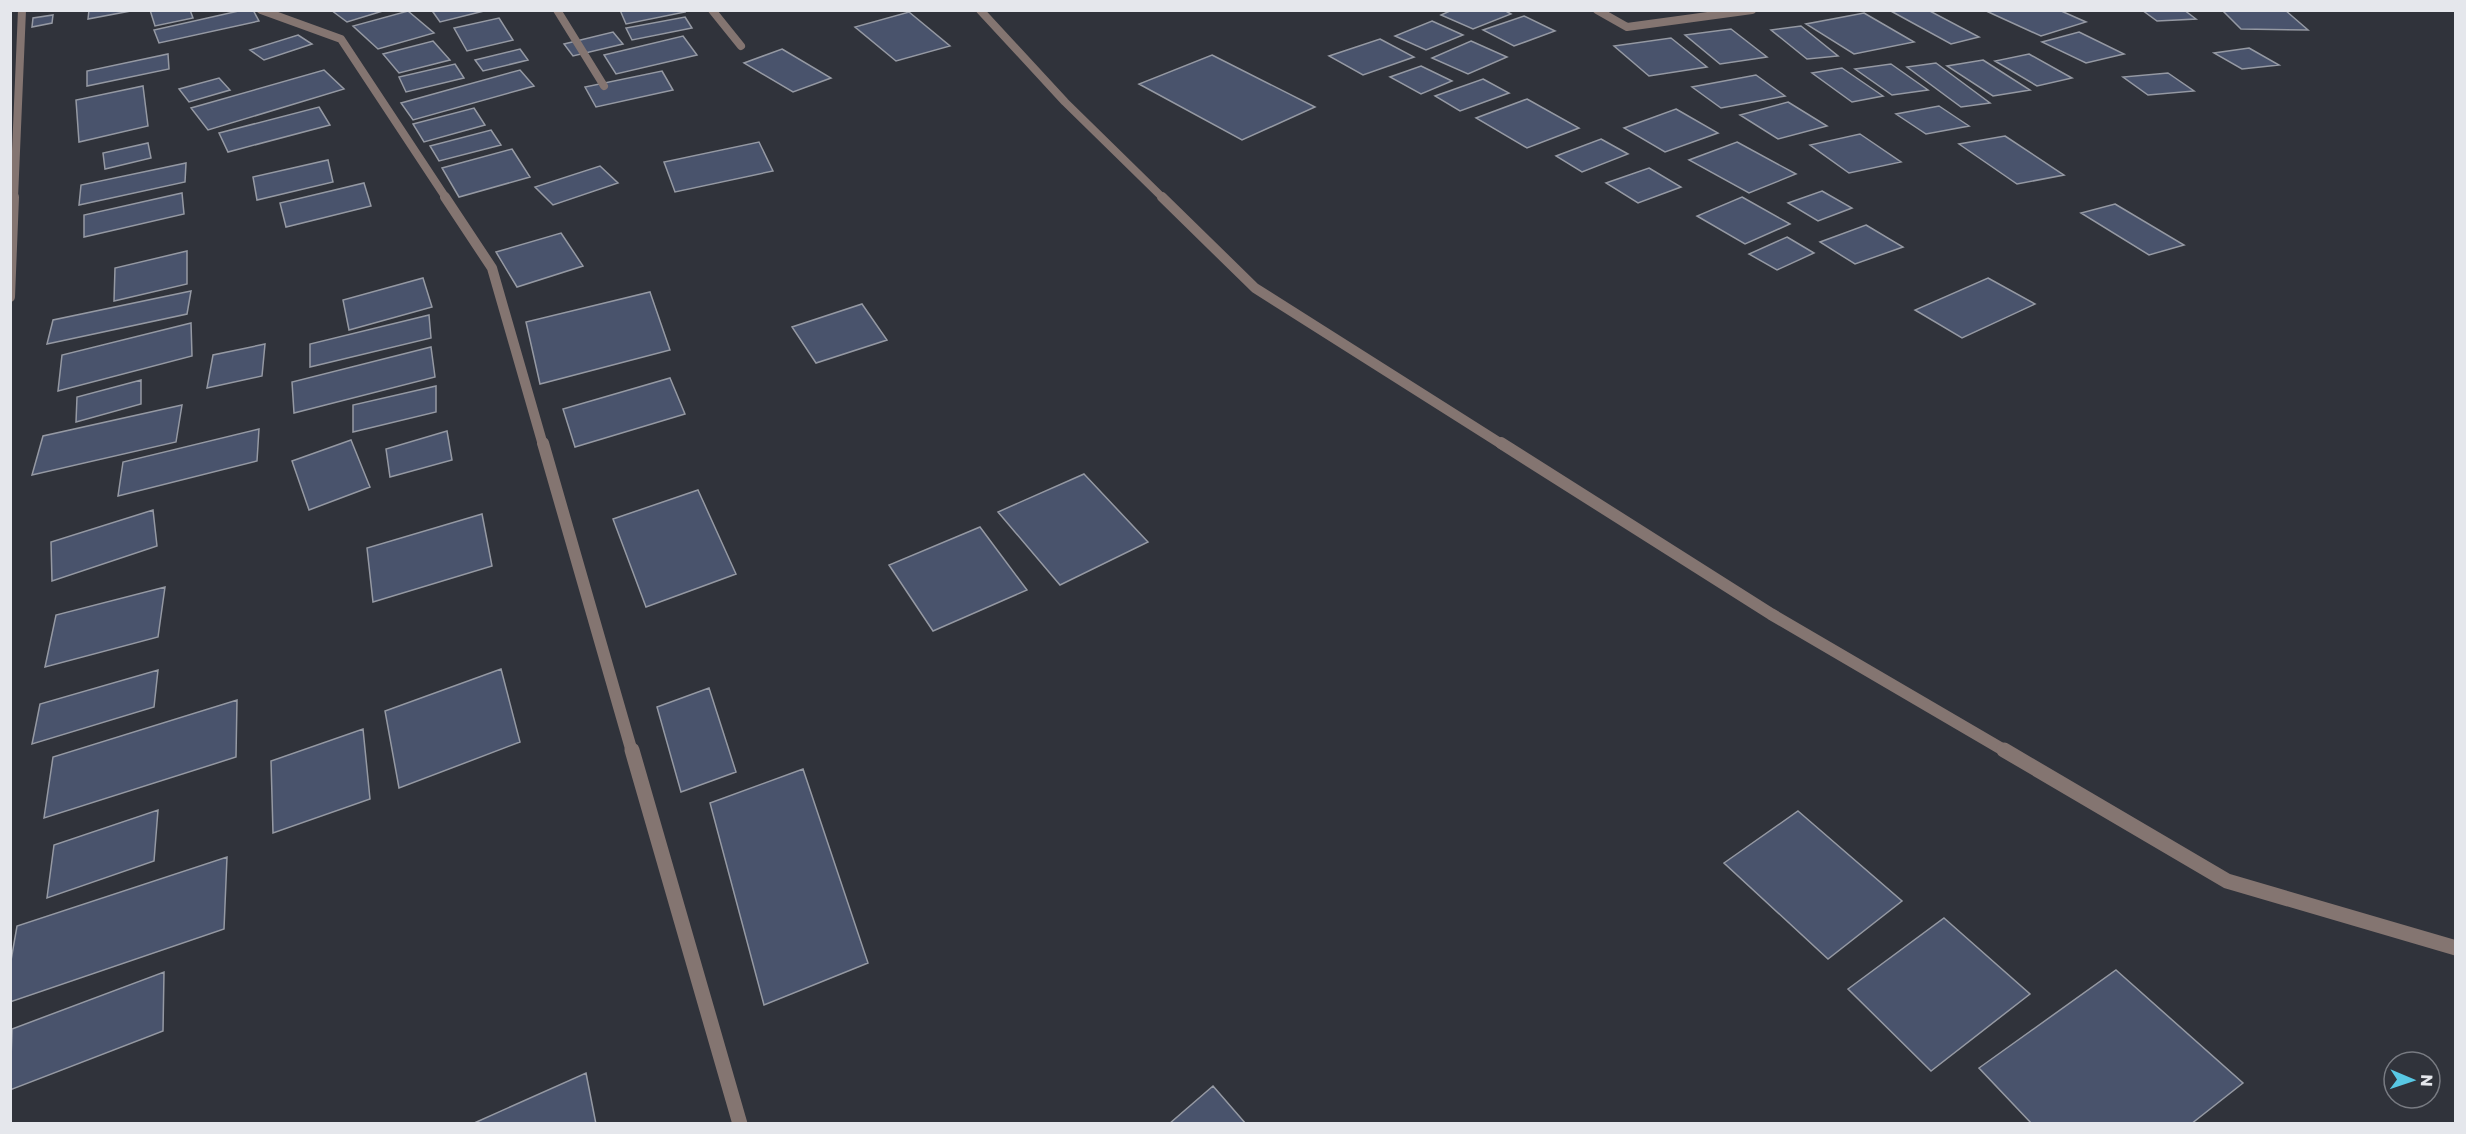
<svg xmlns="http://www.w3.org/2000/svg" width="2466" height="1134" font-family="Poppins,sans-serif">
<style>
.building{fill:#49536c;stroke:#9599a3;stroke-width:1.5}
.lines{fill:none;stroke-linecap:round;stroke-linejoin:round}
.street-far3{stroke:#847571;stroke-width:8}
.street-far2{stroke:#847571;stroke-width:10}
.street-far1{stroke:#847571;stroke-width:12}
.street{stroke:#847571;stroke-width:15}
</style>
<rect width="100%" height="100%" fill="#30333b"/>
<path class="building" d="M 89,10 L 136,10 L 88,19 Z
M 150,10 L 190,10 L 193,18 L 155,26 Z
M 243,10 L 253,10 L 259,21 L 159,43 L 154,30 Z
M 331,10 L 386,10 L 347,22 Z
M 438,10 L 488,10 L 440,22 L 433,12 Z
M 620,10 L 684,10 L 685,12 L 626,24 Z
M 1452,10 L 1504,10 L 1511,14 L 1473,29 L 1441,15 Z
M 1889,10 L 1928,10 L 1979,37 L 1951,44 Z
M 1984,10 L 2059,10 L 2086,22 L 2041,36 Z
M 2142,10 L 2184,10 L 2196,19 L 2157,21 Z
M 2222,10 L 2285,10 L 2308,30 L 2241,29 Z
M 408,11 L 434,33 L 378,49 L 353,26 Z
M 909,12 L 950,46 L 896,61 L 855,27 Z
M 1864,13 L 1914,42 L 1854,54 L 1806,24 Z
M 53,15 L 52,23 L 32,27 L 33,18 Z
M 1524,16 L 1555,31 L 1514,46 L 1483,30 Z
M 685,17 L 692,28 L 632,40 L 626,28 Z
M 499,18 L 513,40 L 467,51 L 454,28 Z
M 1432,21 L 1463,35 L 1426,50 L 1395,36 Z
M 1801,26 L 1838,56 L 1807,59 L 1771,30 Z
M 1731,29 L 1767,57 L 1720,64 L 1685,35 Z
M 613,32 L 623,44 L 573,56 L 564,44 Z
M 2079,32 L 2124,54 L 2086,63 L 2042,42 Z
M 298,35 L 312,44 L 264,60 L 250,50 Z
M 683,36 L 697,55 L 616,74 L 604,55 Z
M 1671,38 L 1707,67 L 1649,76 L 1614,46 Z
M 1380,39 L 1414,57 L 1363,75 L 1329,56 Z
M 433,41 L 450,60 L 399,73 L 383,54 Z
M 1471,41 L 1507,57 L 1468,74 L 1432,58 Z
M 2249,48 L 2279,65 L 2242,69 L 2214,53 Z
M 520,49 L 528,60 L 483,71 L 475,60 Z
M 782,49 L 831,78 L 793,92 L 744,63 Z
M 168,54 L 169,69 L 87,86 L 87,71 Z
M 2029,54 L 2072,78 L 2037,86 L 1995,61 Z
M 1212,55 L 1315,107 L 1242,140 L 1139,84 Z
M 1983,60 L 2030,90 L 1993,96 L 1947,66 Z
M 1936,63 L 1990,103 L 1961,107 L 1907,67 Z
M 455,64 L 464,78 L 406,92 L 399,77 Z
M 1891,64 L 1928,90 L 1892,95 L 1855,69 Z
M 1421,66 L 1452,81 L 1421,94 L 1390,77 Z
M 1842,68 L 1883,96 L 1852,102 L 1812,73 Z
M 324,70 L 344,89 L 208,130 L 191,108 Z
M 520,70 L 534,86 L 413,120 L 401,103 Z
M 662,71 L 673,90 L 596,107 L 585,87 Z
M 2168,73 L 2194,91 L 2148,95 L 2123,77 Z
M 1756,75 L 1785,96 L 1721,108 L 1692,87 Z
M 219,78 L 230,90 L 189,102 L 179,89 Z
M 1483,79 L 1509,93 L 1460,111 L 1435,96 Z
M 143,86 L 148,126 L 79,142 L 76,100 Z
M 1527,99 L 1579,128 L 1527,148 L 1476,118 Z
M 1788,102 L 1827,126 L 1778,139 L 1740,115 Z
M 1939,106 L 1969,126 L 1926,134 L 1896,114 Z
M 319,107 L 330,125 L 228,152 L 219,133 Z
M 474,108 L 485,125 L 424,142 L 413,124 Z
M 1676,109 L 1718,133 L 1665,152 L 1624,128 Z
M 491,130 L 501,145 L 439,161 L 430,146 Z
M 1860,134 L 1901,162 L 1849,173 L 1810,145 Z
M 2005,136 L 2064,175 L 2017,184 L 1959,144 Z
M 1601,139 L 1628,154 L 1582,172 L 1556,156 Z
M 759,142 L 773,171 L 675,192 L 664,162 Z
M 1737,142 L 1796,174 L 1749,193 L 1689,160 Z
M 148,143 L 151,158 L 105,169 L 103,153 Z
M 512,149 L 530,177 L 459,197 L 442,168 Z
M 328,160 L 333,182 L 257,200 L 253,177 Z
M 186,163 L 185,182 L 79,205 L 81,185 Z
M 600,166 L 618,183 L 553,205 L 535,187 Z
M 1649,168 L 1681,187 L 1638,203 L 1606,183 Z
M 364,183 L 371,206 L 286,227 L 280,203 Z
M 1822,191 L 1852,208 L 1818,221 L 1788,203 Z
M 182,193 L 184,214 L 84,237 L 84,215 Z
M 1742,197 L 1790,224 L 1745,244 L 1697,216 Z
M 2115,204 L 2184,245 L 2149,255 L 2081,213 Z
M 1866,225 L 1903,247 L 1855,264 L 1820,242 Z
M 561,233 L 583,266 L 517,287 L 496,252 Z
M 1787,237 L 1814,253 L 1777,270 L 1749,254 Z
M 187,251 L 187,284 L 114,301 L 115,268 Z
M 423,278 L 432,307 L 349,330 L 343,300 Z
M 1988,278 L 2035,304 L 1962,338 L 1915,310 Z
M 191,291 L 187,314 L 47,344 L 53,320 Z
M 650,292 L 670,350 L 540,384 L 526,322 Z
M 862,304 L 887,340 L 816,363 L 792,327 Z
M 429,315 L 431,338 L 310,367 L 310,344 Z
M 191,323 L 192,356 L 58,391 L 62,355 Z
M 265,344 L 262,376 L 207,388 L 213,355 Z
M 431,347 L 435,377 L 294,413 L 292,382 Z
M 670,378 L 685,414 L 575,447 L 563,409 Z
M 141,380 L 141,404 L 76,422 L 77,397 Z
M 436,386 L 436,412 L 353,432 L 353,405 Z
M 182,405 L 176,442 L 32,475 L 43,436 Z
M 259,429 L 257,461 L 118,496 L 123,462 Z
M 447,431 L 452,460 L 390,477 L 386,449 Z
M 351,440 L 370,487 L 309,510 L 292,461 Z
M 1084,474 L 1148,542 L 1060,585 L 998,512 Z
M 698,490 L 736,574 L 646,607 L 613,519 Z
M 153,510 L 157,546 L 52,581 L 51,542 Z
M 482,514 L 492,566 L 373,602 L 367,548 Z
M 980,527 L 1027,590 L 933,631 L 889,565 Z
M 165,587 L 158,637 L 45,667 L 56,615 Z
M 501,669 L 520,742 L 399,788 L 385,711 Z
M 158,670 L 154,707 L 32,744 L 40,704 Z
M 709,688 L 736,772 L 681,792 L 657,707 Z
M 237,700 L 236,757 L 44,818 L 53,757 Z
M 363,729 L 370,799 L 273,833 L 271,761 Z
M 803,769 L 868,963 L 764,1005 L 710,803 Z
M 158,810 L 154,861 L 47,898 L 54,845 Z
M 1798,811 L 1902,901 L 1828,959 L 1724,863 Z
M 227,857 L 224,929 L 10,1002 L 10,966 L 17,926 Z
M 1944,918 L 2030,994 L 1931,1071 L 1848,989 Z
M 2116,970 L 2243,1083 L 2191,1124 L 2032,1124 L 1979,1068 Z
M 164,972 L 163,1031 L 10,1090 L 12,1029 Z
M 586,1073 L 596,1124 L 472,1124 Z
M 1213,1086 L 1246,1124 L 1169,1124 Z"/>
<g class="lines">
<path class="street-far3" d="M 261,10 L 341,39 L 446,198
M 557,10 L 604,86
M 712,10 L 741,46
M 980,10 L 1065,102 L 1163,198
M 1597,10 L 1627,27 L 1752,10
M 14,198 L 22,10"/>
<path class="street-far2" d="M 445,197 L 492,268 L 543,445
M 1162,197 L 1255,288 L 1503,445
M 10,297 L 14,197"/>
<path class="street-far1" d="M 543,443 L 632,752
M 1501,443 L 1771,614 L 2007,752"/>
<path class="street" d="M 632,750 L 740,1124
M 2004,750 L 2227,881 L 2456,948"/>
</g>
<rect width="2466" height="1134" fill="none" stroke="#e5e7ec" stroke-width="24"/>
<g transform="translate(2412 1080) rotate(92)"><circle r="28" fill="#30333b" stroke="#787b82" stroke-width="1.5"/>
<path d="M0-4.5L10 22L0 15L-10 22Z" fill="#58c8e4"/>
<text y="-9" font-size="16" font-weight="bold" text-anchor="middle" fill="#e5e7ec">N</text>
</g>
</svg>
